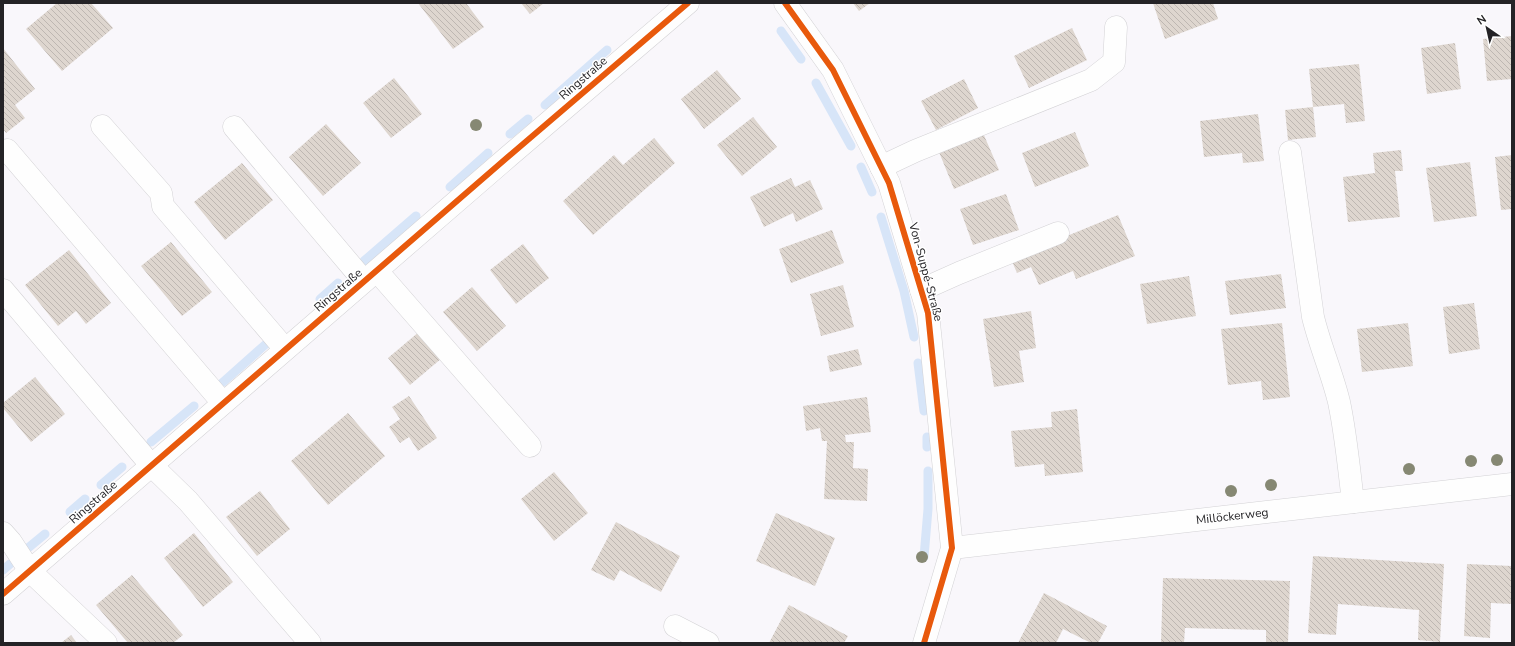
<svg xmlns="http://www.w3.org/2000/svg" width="1515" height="646" font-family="'Nunito Sans',sans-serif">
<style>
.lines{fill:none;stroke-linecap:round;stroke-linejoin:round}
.stream{stroke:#d7e5f8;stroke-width:9}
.building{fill:url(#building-back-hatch)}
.minor-casing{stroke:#d3d2d5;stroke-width:23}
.minor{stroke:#fefefe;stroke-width:22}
.cycleway-casing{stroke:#fff;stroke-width:8}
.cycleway{stroke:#e8590c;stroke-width:6}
.tree{fill:#868873}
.labels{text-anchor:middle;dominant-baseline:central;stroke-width:3;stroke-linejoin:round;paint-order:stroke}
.street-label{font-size:12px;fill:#242326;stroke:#fff}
</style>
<defs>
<pattern id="building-back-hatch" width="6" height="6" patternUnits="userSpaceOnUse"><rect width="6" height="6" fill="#ded6cf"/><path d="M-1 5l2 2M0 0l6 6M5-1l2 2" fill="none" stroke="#beb7b2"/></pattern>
</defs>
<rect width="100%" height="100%" fill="#f9f7fb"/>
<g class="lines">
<path class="stream" d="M 781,31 L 801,59
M 816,83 L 851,146
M 545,105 L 607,50
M 510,134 L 528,119
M 861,167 L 872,192
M 450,187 L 488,153
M 881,217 L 904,291 L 914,337
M 364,261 L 416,216
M 320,299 L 338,283
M 918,363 L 924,411
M 222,383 L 266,344
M 927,437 L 927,447
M 151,442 L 194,406
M 101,485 L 122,467
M 70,512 L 85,499
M 28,548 L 45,534
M 924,557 L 928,509 L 928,471
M 3,570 L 10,564"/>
</g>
<path class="building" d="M 57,3 L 91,3 L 113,28 L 62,71 L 26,29 Z
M 418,3 L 466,3 L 484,27 L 453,49 Z
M 521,3 L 544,3 L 530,14 Z
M 853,3 L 870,3 L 859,11 Z
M 1153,3 L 1213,3 L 1218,19 L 1165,39 Z
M 1072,28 L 1087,60 L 1029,88 L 1014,56 Z
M 1512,36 L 1512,79 L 1487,81 L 1483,39 Z
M 1455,43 L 1461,89 L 1427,94 L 1421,48 Z
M 3,48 L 35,89 L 15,105 L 25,118 L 6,133 L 3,129 Z
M 1359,64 L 1365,121 L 1346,123 L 1344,104 L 1313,107 L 1316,137 L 1288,140 L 1285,110 L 1313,107 L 1309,69 Z
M 717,70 L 741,99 L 704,129 L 681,99 Z
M 394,78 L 422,114 L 391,138 L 363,103 Z
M 964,79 L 978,108 L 936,130 L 921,101 Z
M 1258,114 L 1264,161 L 1243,163 L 1242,153 L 1204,157 L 1200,121 Z
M 753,117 L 777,147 L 742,176 L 717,145 Z
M 326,124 L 361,163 L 323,196 L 289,157 Z
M 1075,132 L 1089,166 L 1035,187 L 1022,153 Z
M 983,133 L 999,170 L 954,189 L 939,152 Z
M 654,138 L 675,163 L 593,235 L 563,201 L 614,155 L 623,165 Z
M 1401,150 L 1403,171 L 1395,171 L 1400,217 L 1348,222 L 1343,177 L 1375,173 L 1373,153 Z
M 1512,155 L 1512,209 L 1501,210 L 1495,157 Z
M 1470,162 L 1477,216 L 1434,222 L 1426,168 Z
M 242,163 L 273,200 L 225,240 L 194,202 Z
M 791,178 L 795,187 L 810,180 L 823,209 L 796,222 L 793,213 L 764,227 L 750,197 Z
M 1006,194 L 1019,230 L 973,245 L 960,209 Z
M 1118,215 L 1135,256 L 1076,279 L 1073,271 L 1039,285 L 1031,267 L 1017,273 L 1011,259 Z
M 832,230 L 844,263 L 791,283 L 779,249 Z
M 171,242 L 212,292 L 182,316 L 141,266 Z
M 523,244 L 549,278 L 516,304 L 490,270 Z
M 69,250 L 111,303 L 86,324 L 76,311 L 58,326 L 25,285 Z
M 1281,274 L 1286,308 L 1230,315 L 1225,281 Z
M 1189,276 L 1196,316 L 1147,324 L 1140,284 Z
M 843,285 L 854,327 L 821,336 L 810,294 Z
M 472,287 L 506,326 L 477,351 L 443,312 Z
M 1474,303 L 1480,349 L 1449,354 L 1443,307 Z
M 1031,311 L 1036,348 L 1019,351 L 1024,382 L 994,387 L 983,319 Z
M 1282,323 L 1290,397 L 1263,400 L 1261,381 L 1228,385 L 1221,329 Z
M 1408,323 L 1413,366 L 1362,372 L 1357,329 Z
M 420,331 L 442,358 L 410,385 L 388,358 Z
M 858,349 L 862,365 L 830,372 L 827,356 Z
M 35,377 L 65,414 L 31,442 L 3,408 L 3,403 Z
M 409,396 L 437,438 L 418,451 L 409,437 L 400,443 L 389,427 L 400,419 L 392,407 Z
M 867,397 L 871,432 L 845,435 L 846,442 L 854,442 L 853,468 L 868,469 L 867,501 L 824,499 L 827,441 L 822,441 L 820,428 L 806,431 L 803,406 Z
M 1077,409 L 1083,472 L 1045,476 L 1044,464 L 1015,467 L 1011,431 L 1052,427 L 1051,412 Z
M 348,413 L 385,456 L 328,505 L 291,461 Z
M 554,472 L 588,513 L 554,541 L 521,499 Z
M 260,491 L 290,529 L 257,556 L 226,517 Z
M 776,513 L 835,538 L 815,586 L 756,561 Z
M 616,522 L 680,556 L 661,592 L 620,570 L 614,581 L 591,570 Z
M 194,533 L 233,582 L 203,607 L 164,558 Z
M 1313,556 L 1444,564 L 1440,642 L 1418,640 L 1419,610 L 1338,604 L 1336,635 L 1308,633 Z
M 1467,564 L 1512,566 L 1512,604 L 1491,603 L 1490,638 L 1464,636 Z
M 132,575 L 183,635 L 173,643 L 128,643 L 96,605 Z
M 1163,578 L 1290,581 L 1288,643 L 1266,643 L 1266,630 L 1185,628 L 1184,643 L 1161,643 Z
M 1044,593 L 1107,626 L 1098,643 L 1091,643 L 1063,629 L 1056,643 L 1018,643 Z
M 789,605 L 848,636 L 844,643 L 769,643 Z
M 71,635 L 77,643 L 61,643 Z"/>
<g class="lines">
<g class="minor-casing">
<g id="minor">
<path d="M 785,3 L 833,70 L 889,183 L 928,313 L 952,548 L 924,643"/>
<path d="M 102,126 L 161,193 L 163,206 L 285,349"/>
<path d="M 234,127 L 364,281"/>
<path d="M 7,150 L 223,403"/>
<path d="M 1290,152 L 1313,317 C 1320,346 1332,373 1339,402 C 1346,435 1349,469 1353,502"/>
<path d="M 881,167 L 915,151 L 1091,80 L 1114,62 L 1116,27"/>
<path d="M 377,271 L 530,446"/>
<path d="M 3,290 L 151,465 L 188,501 L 310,643"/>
<path d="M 921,290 L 959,273 L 1058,233"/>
<path d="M 3,533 L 11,542 L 30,571 L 106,643"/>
<path id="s1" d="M 952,548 L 1512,484"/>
<path d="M 3,594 L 509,156 L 688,3"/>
<path d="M 675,626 L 708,643"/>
</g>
</g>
<use href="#minor" class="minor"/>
<g class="cycleway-casing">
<path id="cycleway" d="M 785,3 L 833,70 L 889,183 L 928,313 L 952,548 L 924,643
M 3,594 L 509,156 L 688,3"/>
</g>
<use href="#cycleway" class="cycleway"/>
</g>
<g class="tree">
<circle cx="476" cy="125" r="6"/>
<circle cx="1497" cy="460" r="6"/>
<circle cx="1471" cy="461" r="6"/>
<circle cx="1409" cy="469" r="6"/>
<circle cx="1271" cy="485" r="6"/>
<circle cx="1231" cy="491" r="6"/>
<circle cx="922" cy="557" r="6"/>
</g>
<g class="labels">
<g class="street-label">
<text transform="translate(583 78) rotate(-41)">Ringstraße</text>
<text transform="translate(926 272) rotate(75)">Von-Suppé-Straße</text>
<text transform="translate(338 290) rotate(-41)">Ringstraße</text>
<text transform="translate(93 502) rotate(-41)">Ringstraße</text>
<text stroke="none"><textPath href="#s1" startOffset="282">Millöckerweg</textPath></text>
</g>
</g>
<rect width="1515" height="646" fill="none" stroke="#242326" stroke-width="8"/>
<g transform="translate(1487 28) rotate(326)" stroke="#ffffff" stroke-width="3" paint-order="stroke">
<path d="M0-3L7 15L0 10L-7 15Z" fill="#242326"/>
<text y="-6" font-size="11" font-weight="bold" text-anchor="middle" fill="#242326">N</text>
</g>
</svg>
